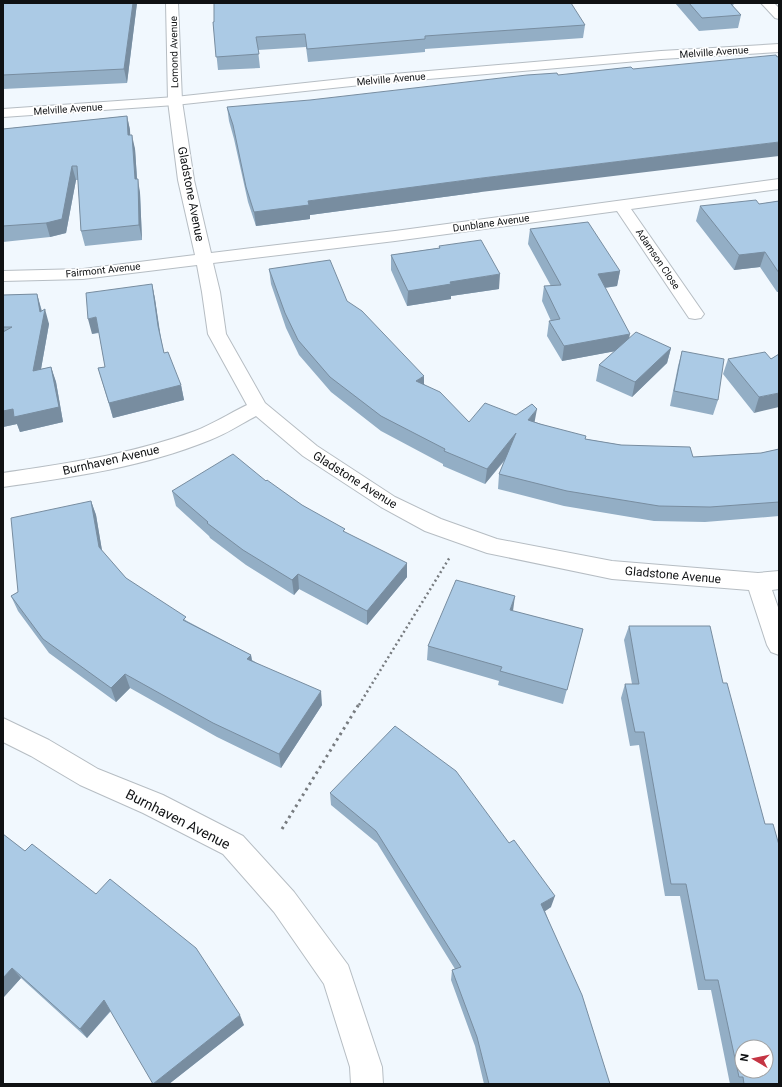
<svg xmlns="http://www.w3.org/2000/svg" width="782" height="1087" font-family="Roboto,sans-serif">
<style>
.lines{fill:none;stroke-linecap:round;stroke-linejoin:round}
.minor-casing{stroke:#b6bdc3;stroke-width:2}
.tertiary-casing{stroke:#b6bdc3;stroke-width:2}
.path-far1{stroke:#777b7f;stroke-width:2.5;stroke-dasharray:2 3;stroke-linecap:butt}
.path{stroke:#777b7f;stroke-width:3;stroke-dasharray:2.5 4;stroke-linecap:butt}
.minor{fill:#fff;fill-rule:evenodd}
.tertiary{fill:#fff;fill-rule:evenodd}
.wall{fill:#93aec5}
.shaded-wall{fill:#788da0}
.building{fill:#abcae5;stroke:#788da0;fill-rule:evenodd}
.labels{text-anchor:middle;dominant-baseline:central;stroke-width:3.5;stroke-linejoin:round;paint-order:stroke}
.far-street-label{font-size:10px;fill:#0f1113;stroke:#fff}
.street-label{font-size:12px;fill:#0f1113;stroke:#fff}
.near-street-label{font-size:14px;fill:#0f1113;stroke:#fff}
</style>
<rect width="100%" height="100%" fill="#f1f8fe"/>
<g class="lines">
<g class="minor-casing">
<path id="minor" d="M 166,3 L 178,3 L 182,101 L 194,180 L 211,253 L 395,231 L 779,179 L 779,189 L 631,209 L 704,314 L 701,318 L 695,319 L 689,318 L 617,211 L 395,241 L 213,263 L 220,292 L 226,334 L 265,403 L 317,446 L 395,497 L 441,519 L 497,539 L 612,561 L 758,573 L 779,571 L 779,589 L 772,590 L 779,610 L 779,655 L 771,652 L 767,645 L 749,590 L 612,579 L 487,553 L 425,531 L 381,507 L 303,456 L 256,416 C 241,424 226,434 210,440 C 144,467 73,477 3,487 L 3,473 C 68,463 133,454 195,431 C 213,424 230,413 247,405 L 208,334 L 202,292 L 197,265 L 83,279 L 3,281 L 3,271 L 83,269 L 195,255 L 178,180 L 168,101 Z
M 3,718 L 49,740 L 98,769 L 163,795 L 243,836 L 294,892 L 348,965 L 382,1067 L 383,1084 L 351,1084 L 350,1067 L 324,984 L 274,912 L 223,854 L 143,813 L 80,785 L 31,756 L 3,742 Z"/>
</g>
<g class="tertiary-casing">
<path id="tertiary" d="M 761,3 L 774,3 L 779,8 L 779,19 L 775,18 Z
M 779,44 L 779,52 L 661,59 L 370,84 L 175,105 L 3,117 L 3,109 L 175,97 L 370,76 L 661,51 Z"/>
</g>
<path class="path-far1" d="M 359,705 L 450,557"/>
<path class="path" d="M 282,829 L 359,704"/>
<use href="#minor" class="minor"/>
<use href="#tertiary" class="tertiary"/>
</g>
<path class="wall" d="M 3,3 L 137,3 L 127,83 L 3,89 Z
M 675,3 L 734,3 L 733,6 L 741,15 L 738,28 L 699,31 Z
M 213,22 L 585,25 L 583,38 L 425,49 L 425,52 L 308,62 L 306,47 L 258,50 L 260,68 L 218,70 Z
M 227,107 L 481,192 L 310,215 L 310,219 L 256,226 L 248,202 L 234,139 L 229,121 Z
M 127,116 L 130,130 L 130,135 L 135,149 L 137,179 L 140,193 L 142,240 L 85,246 L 81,231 L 78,180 L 76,180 L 66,233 L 50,237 L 3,242 L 3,129 Z
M 779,201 L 779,292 L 777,292 L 760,267 L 734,270 L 696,221 L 700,206 L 759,204 Z
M 530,229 L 620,271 L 617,286 L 605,288 L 629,338 L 671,348 L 667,363 L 632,397 L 596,381 L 599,365 L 615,351 L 562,361 L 547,336 L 549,321 L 551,321 L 542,301 L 544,286 L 551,286 L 528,244 Z
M 439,246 L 499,289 L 451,296 L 451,299 L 407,306 L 391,270 L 391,255 L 439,248 Z
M 269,269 L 347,301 L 424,384 L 469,422 L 535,422 L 586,439 L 693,457 L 761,453 L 779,449 L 779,516 L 705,522 L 654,521 L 564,506 L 498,489 L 499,474 L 506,459 L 485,484 L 443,466 L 443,464 L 381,431 L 331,392 L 299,355 L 286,328 L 271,284 Z
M 152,284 L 155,299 L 161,338 L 164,353 L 181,385 L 184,400 L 113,418 L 98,368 L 105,367 L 99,333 L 92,334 Z
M 37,294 L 42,311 L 49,324 L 41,369 L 51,367 L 56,382 L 63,422 L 20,432 L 17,424 L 3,427 L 3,295 Z
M 682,351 L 718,400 L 713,415 L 670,406 L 678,366 Z
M 779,354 L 754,413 L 723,374 L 728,359 L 771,359 Z
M 266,481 L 302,505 L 345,532 L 407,577 L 367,625 L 299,589 L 294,595 L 246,565 L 210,538 L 209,536 L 176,506 L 172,491 Z
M 91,501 L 96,515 L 102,551 L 126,578 L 187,621 L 251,655 L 252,660 L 322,705 L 281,768 L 217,737 L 130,688 L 116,702 L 49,653 L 18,611 L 11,596 L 18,592 Z
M 513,611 L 583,629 L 563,704 L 498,685 L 499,681 L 427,660 L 428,646 Z
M 629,626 L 779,1084 L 730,1084 L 711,990 L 698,990 L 680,896 L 665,896 L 639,745 L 630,746 L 621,698 L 625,684 L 632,684 L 624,640 Z
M 330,793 L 551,907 L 545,911 L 610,1084 L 484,1084 L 475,1046 L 451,980 L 452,970 L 455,969 L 377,843 L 331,805 Z
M 3,834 L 244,1025 L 169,1084 L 154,1084 L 111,1011 L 87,1038 L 21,978 L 3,998 Z"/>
<path class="shaded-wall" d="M 133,3 L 137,3 L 127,83 L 124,69 Z
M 127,116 L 130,130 L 131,149 L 128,135 Z
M 132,135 L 135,149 L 138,193 L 135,179 Z
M 779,142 L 779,156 L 481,192 L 310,215 L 310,219 L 256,226 L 254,212 L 308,201 L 482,178 Z
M 72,166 L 76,180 L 66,233 L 50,237 L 46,223 Z
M 138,179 L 140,193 L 142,240 L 139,225 Z
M 765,252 L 760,267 L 734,270 L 739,255 Z
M 620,271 L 617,286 L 595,289 L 598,274 Z
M 500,274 L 499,289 L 451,296 L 451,299 L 407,306 L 408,291 L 450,282 Z
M 152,284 L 155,299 L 161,341 L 158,326 Z
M 37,294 L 41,309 L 43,318 L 45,309 L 49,324 L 38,386 L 33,371 L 40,312 Z
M 96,317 L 100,332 L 92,334 L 88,319 Z
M 630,334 L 627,349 L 562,361 L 564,346 Z
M 671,348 L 667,363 L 632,397 L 635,382 Z
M 51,367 L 56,382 L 63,422 L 20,432 L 17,424 L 3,427 L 3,411 Z
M 424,376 L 424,391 L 416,381 Z
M 181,385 L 184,400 L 113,418 L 109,403 Z
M 779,393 L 779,407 L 754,413 L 759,397 Z
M 537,409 L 534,425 L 528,420 Z
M 516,433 L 514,448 L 485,484 L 487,469 Z
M 91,501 L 96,515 L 104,562 L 99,547 Z
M 407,563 L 407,577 L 367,625 L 367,611 Z
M 298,574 L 299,589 L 294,595 L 292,580 Z
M 515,596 L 513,611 L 510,610 Z
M 251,655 L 253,669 L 247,659 Z
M 125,674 L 130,688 L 116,702 L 111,688 Z
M 321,691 L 322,705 L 281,768 L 279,754 Z
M 555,896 L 551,907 L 538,916 L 541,904 Z
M 12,968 L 21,978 L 3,998 L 3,978 Z
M 104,1000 L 111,1010 L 87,1038 L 80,1029 Z
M 240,1015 L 244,1025 L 169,1084 L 153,1084 Z"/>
<path class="building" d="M 3,3 L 133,3 L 124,69 L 3,75 Z
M 214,3 L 571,3 L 585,25 L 425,36 L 425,39 L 307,49 L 305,34 L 256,37 L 259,54 L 216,57 L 213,22 L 214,22 Z
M 689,3 L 730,3 L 741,15 L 702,18 Z
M 776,55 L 777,57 L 779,56 L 779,142 L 482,178 L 308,201 L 309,205 L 254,212 L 246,187 L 233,125 L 227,107 L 310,100 L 527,75 L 557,73 L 558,75 L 631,67 L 633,69 Z
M 127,116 L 128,135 L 132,135 L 135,179 L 138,179 L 139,225 L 81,231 L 77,166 L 72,166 L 62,219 L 46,223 L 3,226 L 3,129 Z
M 756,200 L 759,204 L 779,201 L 779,273 L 765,252 L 739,255 L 700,206 Z
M 588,222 L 620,271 L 598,274 L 630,334 L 564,346 L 549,321 L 560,319 L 544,286 L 561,285 L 530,229 Z
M 481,240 L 500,274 L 450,282 L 451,284 L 408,291 L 391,255 L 440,248 L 439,246 Z
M 330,260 L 347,301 L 362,311 L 424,376 L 416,381 L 440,392 L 469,422 L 485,403 L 516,415 L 532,404 L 537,409 L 528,420 L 540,424 L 586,436 L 585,439 L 621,445 L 690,447 L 693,457 L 761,453 L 779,449 L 779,502 L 710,507 L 659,506 L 567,491 L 499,474 L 516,433 L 487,469 L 444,451 L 445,449 L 381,416 L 330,377 L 298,340 L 285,313 L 269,269 Z
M 152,284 L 158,326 L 164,353 L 168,352 L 181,385 L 109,403 L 98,368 L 105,367 L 96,317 L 88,319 L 86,293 Z
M 37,294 L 40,312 L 45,309 L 33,371 L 51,367 L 59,407 L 14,417 L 13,409 L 3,411 L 3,332 L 12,327 L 3,327 L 3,295 Z
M 636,332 L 671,348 L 635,382 L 599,365 Z
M 682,351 L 724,359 L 718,400 L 674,391 Z
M 765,352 L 771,359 L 779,354 L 779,393 L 759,397 L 728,359 Z
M 233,454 L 266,481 L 267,480 L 302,505 L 345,529 L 343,531 L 407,563 L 367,611 L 298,574 L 292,580 L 243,550 L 207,523 L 208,522 L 172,491 Z
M 91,501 L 99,547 L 126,578 L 186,617 L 183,620 L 251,655 L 247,659 L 321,691 L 279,754 L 213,723 L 125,674 L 111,688 L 43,639 L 11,596 L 18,592 L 11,518 Z
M 456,580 L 515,596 L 510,610 L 583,629 L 567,690 L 500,671 L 502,667 L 428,646 Z
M 629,626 L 710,626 L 723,683 L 727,683 L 765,824 L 773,824 L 779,845 L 779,1084 L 744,1084 L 743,1077 L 739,1077 L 718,980 L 705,980 L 686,884 L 671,884 L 644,732 L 635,732 L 625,684 L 639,684 ZM 742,1047 L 766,1047 L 766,1071 L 742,1071 Z
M 395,726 L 456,771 L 509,843 L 514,840 L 555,896 L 541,904 L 582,995 L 610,1084 L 489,1084 L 477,1037 L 452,970 L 461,967 L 376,831 L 330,793 Z
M 3,834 L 25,851 L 32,844 L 96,894 L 110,879 L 196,948 L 240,1015 L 153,1084 L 104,1000 L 80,1029 L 12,968 L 3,978 Z"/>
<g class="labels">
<g class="far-street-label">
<text transform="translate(174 52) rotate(-91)">Lomond Avenue</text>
<text transform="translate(714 52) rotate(-4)">Melville Avenue</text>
<text transform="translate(391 79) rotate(-5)">Melville Avenue</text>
<text transform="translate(68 109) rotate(-4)">Melville Avenue</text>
<text transform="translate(491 223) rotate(-8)">Dunblane Avenue</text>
<text transform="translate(658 259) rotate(56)">Adamson Close</text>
<text transform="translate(103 270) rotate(-6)">Fairmont Avenue</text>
</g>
<g class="street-label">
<text transform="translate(191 194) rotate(79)">Gladstone Avenue</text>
<text transform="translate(111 460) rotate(-13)">Burnhaven Avenue</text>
<text transform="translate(355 480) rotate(32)">Gladstone Avenue</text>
<text transform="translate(673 575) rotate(5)">Gladstone Avenue</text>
</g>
<g class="near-street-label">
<text transform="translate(178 819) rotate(27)">Burnhaven Avenue</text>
</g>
</g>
<rect width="782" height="1087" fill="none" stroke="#0f1113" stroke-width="8"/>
<g transform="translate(754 1059) rotate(279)"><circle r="19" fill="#ffffff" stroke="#9fa0a1"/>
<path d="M0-3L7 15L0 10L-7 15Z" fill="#c53544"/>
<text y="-6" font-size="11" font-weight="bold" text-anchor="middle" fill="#0f1113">N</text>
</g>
</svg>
